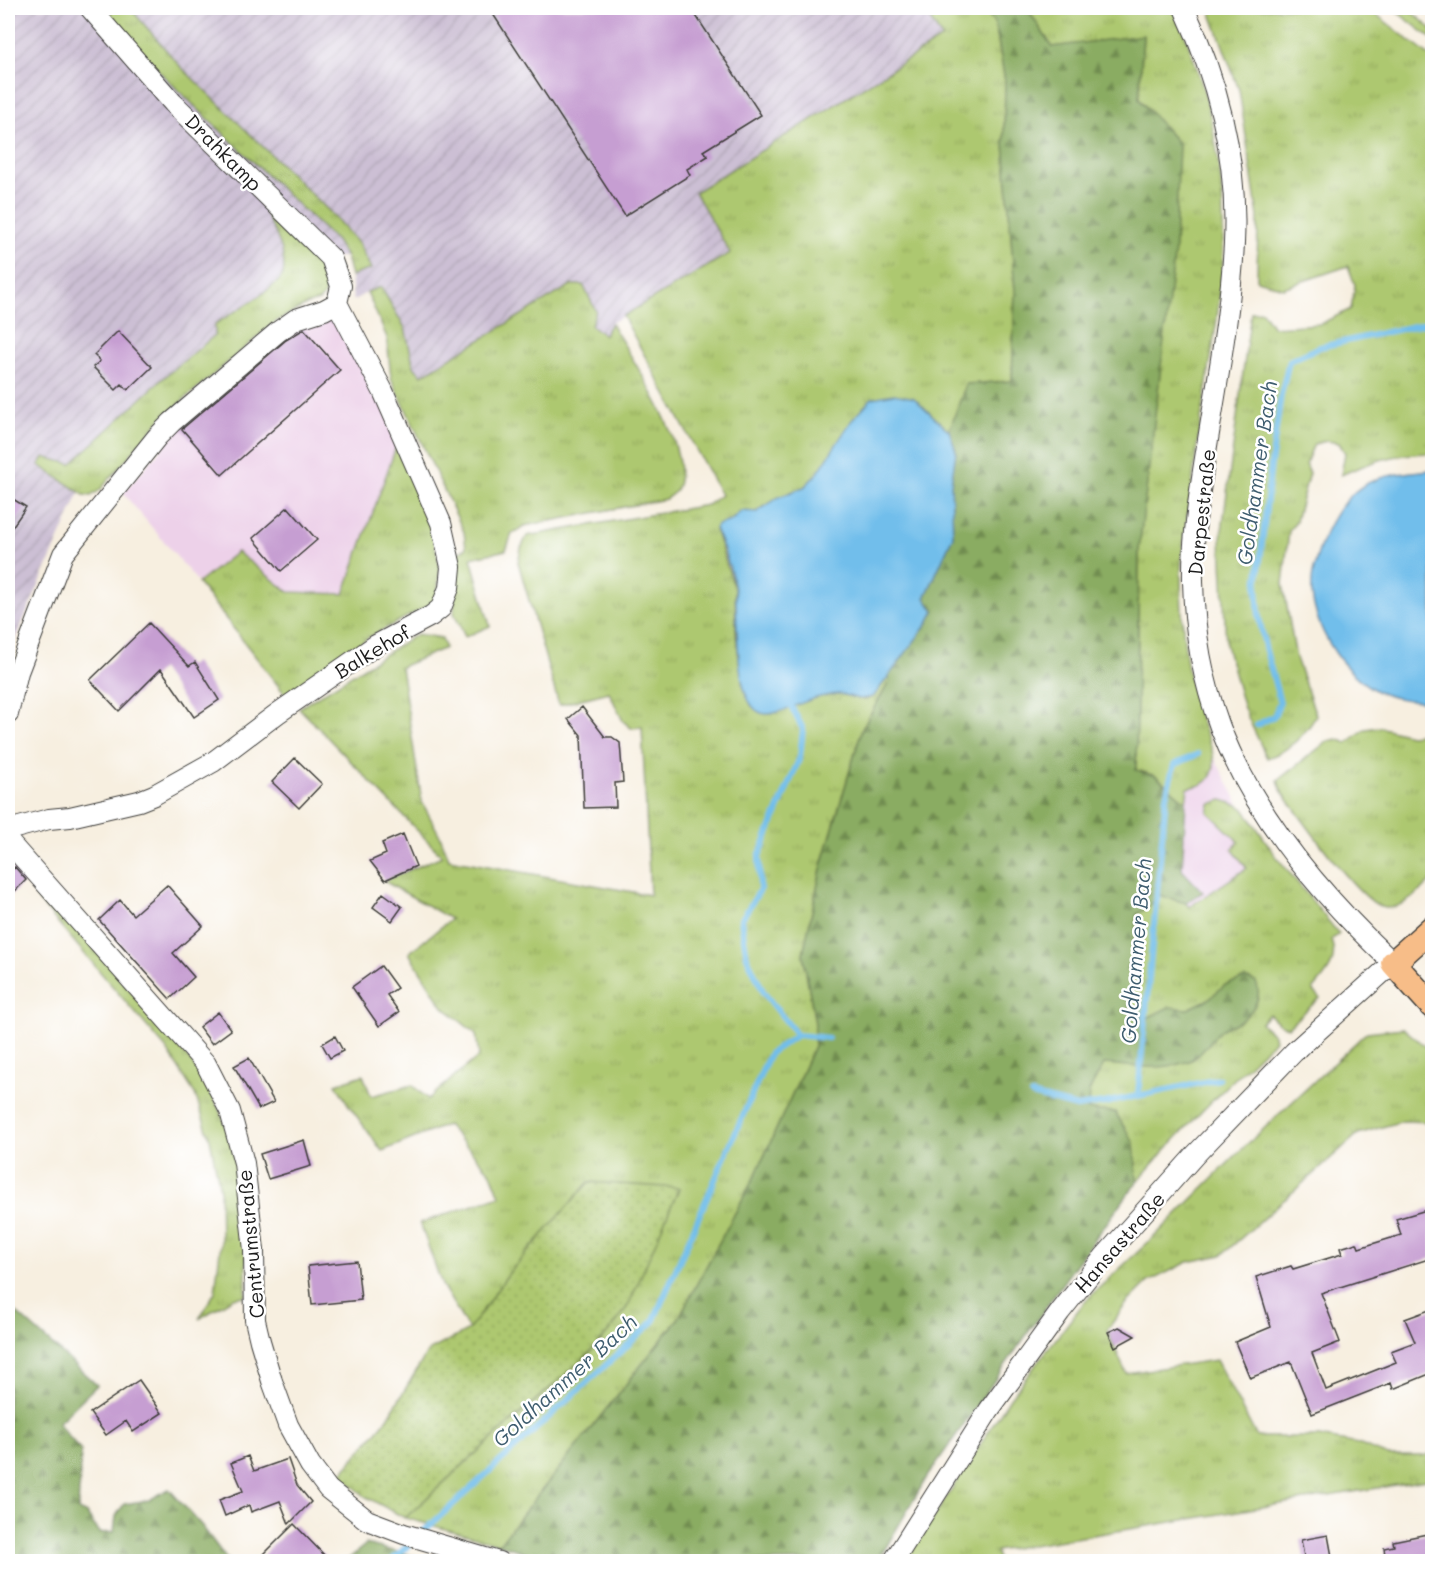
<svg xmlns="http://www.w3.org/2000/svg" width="1440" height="1569" font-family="Mali,sans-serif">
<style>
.built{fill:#edd1e9}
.industrial{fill:url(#industrial-furrows)}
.grass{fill:url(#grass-tufts);stroke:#647246;stroke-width:1.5}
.forest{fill:url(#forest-firs);stroke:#53643f;stroke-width:1.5}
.garden{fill:url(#garden-dots);stroke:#647246;stroke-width:1.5}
.water{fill:#71beeb;stroke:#466d84;stroke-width:1.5}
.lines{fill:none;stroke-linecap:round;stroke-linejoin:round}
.stream{stroke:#71beeb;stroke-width:6}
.building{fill:#c69ed2}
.minor-casing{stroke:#3d3c39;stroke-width:22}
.major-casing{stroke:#3d3c39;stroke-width:27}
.minor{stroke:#fff;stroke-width:20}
.major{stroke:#f7bd88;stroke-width:24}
.labels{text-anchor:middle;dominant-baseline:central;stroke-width:5;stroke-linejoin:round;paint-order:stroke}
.street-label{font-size:20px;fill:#1c1c1c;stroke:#fff}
.water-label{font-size:21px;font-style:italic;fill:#3e5d6f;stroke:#fff}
</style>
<defs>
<pattern id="industrial-furrows" width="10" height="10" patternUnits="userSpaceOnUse" patternTransform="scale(1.5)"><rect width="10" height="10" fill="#ccbfd4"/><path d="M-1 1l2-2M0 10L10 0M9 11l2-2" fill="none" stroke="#afa4b5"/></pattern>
<pattern id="grass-tufts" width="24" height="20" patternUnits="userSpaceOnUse" patternTransform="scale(1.5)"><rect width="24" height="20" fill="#adc86f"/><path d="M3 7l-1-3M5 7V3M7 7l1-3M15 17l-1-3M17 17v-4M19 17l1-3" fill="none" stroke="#94ab60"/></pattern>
<pattern id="forest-firs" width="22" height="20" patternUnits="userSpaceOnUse" patternTransform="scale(1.5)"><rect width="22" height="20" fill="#8aac62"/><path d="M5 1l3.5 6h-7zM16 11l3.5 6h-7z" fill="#708b50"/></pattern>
<pattern id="garden-dots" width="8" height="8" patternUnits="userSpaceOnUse" patternTransform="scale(1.5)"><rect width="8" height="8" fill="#adc86f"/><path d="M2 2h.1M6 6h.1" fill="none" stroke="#94ab60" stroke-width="1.8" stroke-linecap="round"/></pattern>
</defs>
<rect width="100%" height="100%" fill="#fff"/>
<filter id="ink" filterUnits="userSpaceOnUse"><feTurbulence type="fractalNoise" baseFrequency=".0167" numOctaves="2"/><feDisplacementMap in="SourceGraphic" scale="12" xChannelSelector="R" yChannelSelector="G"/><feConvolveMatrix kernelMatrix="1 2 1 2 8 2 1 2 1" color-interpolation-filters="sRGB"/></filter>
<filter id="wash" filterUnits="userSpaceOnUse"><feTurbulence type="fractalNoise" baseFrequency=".008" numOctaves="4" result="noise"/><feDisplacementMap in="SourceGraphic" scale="24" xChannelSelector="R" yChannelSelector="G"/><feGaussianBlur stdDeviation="1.35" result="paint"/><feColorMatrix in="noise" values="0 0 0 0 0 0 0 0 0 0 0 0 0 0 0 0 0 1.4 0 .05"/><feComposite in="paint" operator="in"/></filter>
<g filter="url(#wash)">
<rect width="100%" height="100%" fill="#f7efe0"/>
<path class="built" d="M 322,318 L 336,318 L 386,412 L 396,447 L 344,594 L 289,592 L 237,552 L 198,582 L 123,493 L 180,428 L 298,322 Z
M 1213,755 L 1245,816 L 1331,940 L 1334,953 L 1332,963 L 1189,908 L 1186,903 L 1203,892 L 1182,870 L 1188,788 L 1201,785 L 1213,771 Z"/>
<path class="industrial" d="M 8,8 L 923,8 L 943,38 L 695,192 L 730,253 L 611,323 L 604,336 L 591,325 L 571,285 L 422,375 L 414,367 L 405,328 L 381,287 L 367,292 L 353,301 L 351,276 L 346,257 L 314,257 L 93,462 L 8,655 Z"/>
<path class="grass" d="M 104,8 L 130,8 L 180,66 L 329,211 L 359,244 L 371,269 L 351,276 L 346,257 L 336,241 L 177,89 L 148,60 Z
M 923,8 L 983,8 L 995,23 L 1005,81 L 1004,142 L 1015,291 L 1012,381 L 967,384 L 949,431 L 914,398 L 817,474 L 804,487 L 779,497 L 756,512 L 741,511 L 731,521 L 722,523 L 715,529 L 735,590 L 736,636 L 741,672 L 751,705 L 760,712 L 769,714 L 818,697 L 839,694 L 865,700 L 874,696 L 889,675 L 889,682 L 862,729 L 821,869 L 803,954 L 815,1023 L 814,1046 L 756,1174 L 678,1319 L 499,1544 L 405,1518 L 485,1445 L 587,1356 L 679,1189 L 589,1182 L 509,1273 L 469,1330 L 442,1285 L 420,1223 L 500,1196 L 491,1173 L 447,1125 L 382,1151 L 348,1104 L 336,1084 L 363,1075 L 371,1096 L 412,1085 L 428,1099 L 479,1056 L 476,1034 L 443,1007 L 409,953 L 451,919 L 384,881 L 442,856 L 299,708 L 417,634 L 442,638 L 445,648 L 401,667 L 422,802 L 440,836 L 449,859 L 650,895 L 642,727 L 631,728 L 623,721 L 609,692 L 559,705 L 518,562 L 521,548 L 527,536 L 707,505 L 721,495 L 623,316 L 730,253 L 695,192 L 942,38 Z
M 1027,8 L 1169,8 L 1171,12 L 1175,11 C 1209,87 1226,170 1223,253 C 1220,327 1201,404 1193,477 C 1189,510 1181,544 1181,576 C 1181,623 1185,674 1200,719 C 1206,735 1217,754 1213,771 C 1209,784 1200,786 1188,788 L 1186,802 L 1156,776 L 1136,771 L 1139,550 L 1179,144 L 1139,99 L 1143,36 L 1052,47 Z
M 1209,8 L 1368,8 L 1432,58 L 1432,453 C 1393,454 1376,460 1341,475 L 1345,453 L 1339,443 L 1327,441 L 1314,444 L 1306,463 L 1309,473 L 1296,521 L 1289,531 L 1283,584 L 1296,658 L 1316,715 C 1308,733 1286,753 1267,758 L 1244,709 L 1226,645 L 1221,538 L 1251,312 L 1262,311 L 1273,327 L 1320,324 L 1351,309 L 1355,285 L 1348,266 L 1283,288 L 1257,280 L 1258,217 L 1239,90 Z
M 1392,8 L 1407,8 L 1432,29 L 1432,39 Z
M 264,198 L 320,258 L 328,275 L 324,296 L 319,301 L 308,304 L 275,322 L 161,419 L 100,490 L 91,496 L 84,495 L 39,465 L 44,457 L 71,464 L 160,381 L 215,335 L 215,324 C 229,315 279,287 283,274 C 285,265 283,250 279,242 C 273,225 264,217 264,198 Z
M 571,285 L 583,285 L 596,311 L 591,325 L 604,335 L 611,323 C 631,358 696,451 676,490 C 674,494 669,496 666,499 L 524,526 L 512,534 L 506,550 L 471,558 L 490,626 L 465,637 L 454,613 L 457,554 L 466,548 L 464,532 L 391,378 L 387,338 L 367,292 L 381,287 L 405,328 L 414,367 L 422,375 Z
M 396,447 L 406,453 L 427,504 L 440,569 L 437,593 L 433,603 L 371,636 L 287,697 L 198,583 L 237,552 L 289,592 L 344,594 Z
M 1379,727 L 1410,735 L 1432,732 L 1432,880 C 1421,891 1403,909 1385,908 C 1361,905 1297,812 1281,790 L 1278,780 L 1328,741 L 1337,739 L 1347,743 L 1365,729 Z
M 1222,800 L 1238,805 L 1244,809 L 1276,856 L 1339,934 L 1331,940 C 1339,962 1327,973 1313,990 L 1320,998 L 1288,1027 L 1281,1025 L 1269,1014 L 1261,1023 L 1274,1035 L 1275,1040 C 1227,1086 1180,1131 1137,1182 L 1134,1143 L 1088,1110 L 1089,1091 L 1104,1064 L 1129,1008 L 1137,914 L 1150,906 L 1159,895 L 1186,903 L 1189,907 L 1247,868 L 1232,849 L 1239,842 L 1208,812 L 1210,804 Z
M 43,890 L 176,1043 L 207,1082 L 227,1128 L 236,1165 L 246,1222 L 246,1296 L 233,1298 L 199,1319 L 215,1292 L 221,1242 L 220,1190 L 210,1139 L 195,1094 L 167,1050 L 36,897 Z
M 1403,1028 L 1432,1052 L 1432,1122 L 1403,1121 L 1358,1134 L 1222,1255 L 1188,1262 L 1148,1282 L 1126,1304 L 1107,1330 L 1126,1373 L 1216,1360 L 1257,1437 L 1319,1437 L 1358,1444 L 1388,1456 L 1424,1456 L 1432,1453 L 1432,1479 L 996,1551 L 998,1561 L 955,1561 L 956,1558 L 946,1561 L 905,1562 L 1010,1398 L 1086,1300 L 1158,1233 L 1241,1150 L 1367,1032 Z"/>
<path class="forest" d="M 983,8 L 1027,8 L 1052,47 L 1143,35 L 1139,99 L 1179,144 L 1175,249 L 1139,550 L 1136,770 L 1156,776 L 1186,802 L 1182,870 L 1203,892 L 1186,903 L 1159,895 L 1150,906 L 1137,914 L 1129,1007 L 1145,1019 L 1169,1007 L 1188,1009 L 1207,1000 L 1225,985 L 1245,978 L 1256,982 C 1262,996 1256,1008 1244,1018 C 1238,1024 1227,1025 1220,1031 C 1209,1041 1201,1058 1186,1062 C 1159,1071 1132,1066 1104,1064 L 1089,1091 L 1088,1110 L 1115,1112 L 1134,1143 L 1137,1182 L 1067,1277 L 927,1477 L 878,1561 L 556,1562 L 499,1544 L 678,1319 L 756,1174 L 814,1046 L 815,1023 L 803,954 L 821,869 L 862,729 L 889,682 L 889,675 L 927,624 L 934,611 L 925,598 L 953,536 L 951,484 L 956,451 L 949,431 L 966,384 L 1012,381 L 1015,291 L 1004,142 L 1005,81 L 995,23 Z
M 8,1305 L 97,1385 L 58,1423 L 81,1451 L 78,1510 L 87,1514 L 99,1533 L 114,1532 L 116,1516 L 124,1504 L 149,1500 L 169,1489 L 202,1526 L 228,1561 L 8,1561 Z
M 366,1544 L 421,1558 L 419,1562 L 346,1561 Z"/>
<path class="garden" d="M 589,1182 L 679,1188 L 629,1304 C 603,1347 561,1378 523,1411 C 483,1446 444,1482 405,1518 L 366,1497 L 340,1475 L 388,1418 L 428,1351 L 469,1330 L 509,1273 Z"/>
<path class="water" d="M 894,394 L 914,398 L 949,431 L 956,451 L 951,484 L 953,536 L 925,598 L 934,611 L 927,624 L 874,696 C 858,703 853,695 838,694 C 833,694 826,696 820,697 C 805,700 783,713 768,714 C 731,716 739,613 735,590 C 733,574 722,543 715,529 L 717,525 L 731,521 L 741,511 L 757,512 L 779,497 L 804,487 L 817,474 L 852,420 L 872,398 Z
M 1432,470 L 1432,702 C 1415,701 1400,700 1383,694 C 1346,678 1317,634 1312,594 C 1310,574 1317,554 1324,537 C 1333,516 1345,496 1366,484 C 1385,474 1411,472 1432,470 Z"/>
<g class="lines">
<path class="stream" d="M 791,706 L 803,729 L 800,757 L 759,856 L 760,890 L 741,920 L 747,957 L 764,993 L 797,1035
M 1257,725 L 1274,716 L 1280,702 L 1265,647 L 1259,617 L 1257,587 L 1271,464 L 1281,395 L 1289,361 L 1320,347 L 1432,322
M 1032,1095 L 1077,1107 L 1104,1103 L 1219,1079
M 1138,1095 L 1166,796 L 1174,765 L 1198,754
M 390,1562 L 653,1322 L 770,1053 L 797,1035 L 828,1038"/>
</g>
<g id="blocks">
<path class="building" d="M 489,8 L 691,8 L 761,115 L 703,151 L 708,156 L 687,169 L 690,175 L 625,216 Z
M 304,329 L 340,370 L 222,475 L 182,429 L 286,340 Z
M 118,331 L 152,367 L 128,390 L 122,384 L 116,390 L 93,367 L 100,361 L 94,355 Z
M 8,496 L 26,507 L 8,533 Z
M 288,507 L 317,540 L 281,571 L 253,538 Z
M 149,623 L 189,666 L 195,662 L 219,700 L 194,717 L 161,669 L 119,711 L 90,680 Z
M 582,707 L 605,737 L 612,737 L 620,743 L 623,782 L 615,783 L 616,807 L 584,808 L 581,735 L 568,719 Z
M 295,758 L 322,784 L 299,808 L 272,782 Z
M 403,834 L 416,866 L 385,880 L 370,861 L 386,854 L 382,843 Z
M 15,867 L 26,880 L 8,898 L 8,875 Z
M 167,885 L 203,926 L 173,953 L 194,977 L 170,999 L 99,920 L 120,900 L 133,915 Z
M 383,893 L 402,907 L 392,921 L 373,907 Z
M 381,966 L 397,988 L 387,995 L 399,1012 L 379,1026 L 352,987 Z
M 218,1012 L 231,1030 L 212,1044 L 199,1027 Z
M 335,1036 L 343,1051 L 330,1058 L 322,1044 Z
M 249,1058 L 274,1102 L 259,1109 L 234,1066 Z
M 304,1140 L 311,1166 L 268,1179 L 260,1154 Z
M 1430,1209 L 1432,1218 L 1432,1258 L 1321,1293 L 1340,1342 L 1312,1353 L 1326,1390 L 1396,1362 L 1391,1351 L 1415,1342 L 1405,1319 L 1432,1309 L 1432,1373 L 1393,1389 L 1391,1383 L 1312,1414 L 1291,1362 L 1250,1378 L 1235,1342 L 1271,1327 L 1256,1277 L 1291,1266 L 1293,1269 L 1342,1254 L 1340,1248 L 1357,1243 L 1359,1248 L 1401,1235 L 1396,1219 Z
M 357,1261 L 361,1300 L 312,1305 L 308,1266 Z
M 1119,1327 L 1135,1336 L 1115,1347 L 1108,1332 Z
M 139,1380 L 162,1413 L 133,1432 L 126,1421 L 106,1435 L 90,1413 Z
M 248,1456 L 254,1471 L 288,1459 L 297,1485 L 311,1502 L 289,1524 L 280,1501 L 251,1512 L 249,1505 L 225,1516 L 219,1500 L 243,1491 L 231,1463 Z
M 294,1524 L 331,1562 L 256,1562 Z
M 1432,1533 L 1432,1562 L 1386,1562 L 1384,1548 L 1394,1546 L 1393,1541 Z
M 1328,1535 L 1333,1562 L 1305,1562 L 1301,1540 Z"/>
</g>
</g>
<g filter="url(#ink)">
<use href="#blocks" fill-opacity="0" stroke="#3d3c39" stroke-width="1.5"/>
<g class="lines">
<g class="minor-casing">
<path id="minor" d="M 90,8 L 173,103 L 331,258 L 341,286 L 337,303
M 8,714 L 18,672 L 63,554 L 157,437 L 172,422 L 279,331 L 296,319 L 324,310 L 337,303
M 8,830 L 49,819 L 70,817 L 139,801 L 154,795 L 213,762 L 278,713 L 376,645 L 431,616 L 441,608 L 449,588 L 451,567 L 441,523 L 383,391 L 337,303
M 8,841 L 206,1064 L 230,1111 L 244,1163 L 254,1250 L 255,1320 L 260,1341 L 272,1381 L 288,1425 L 310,1465 L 328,1489 L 367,1520 L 404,1534 L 499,1562
M 893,1562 L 989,1410 L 1060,1312 L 1104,1257 L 1195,1155 L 1294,1052 L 1393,963 C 1325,899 1254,816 1220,727 C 1203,681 1194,630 1193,581 C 1192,529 1202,478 1210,427 C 1220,366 1231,305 1234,243 C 1238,162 1218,81 1184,8"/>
</g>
<g class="major-casing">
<path id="major" d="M 1432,928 L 1393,963 L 1432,1006"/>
</g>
<use href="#minor" class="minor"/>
<use href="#major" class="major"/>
</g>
</g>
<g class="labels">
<g class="street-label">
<text transform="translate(224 152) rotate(45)">Drahkamp</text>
<text transform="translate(1201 512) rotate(-84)">Darpestraße</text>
<text transform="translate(372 651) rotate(-31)">Balkehof</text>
<text transform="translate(1119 1242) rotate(-49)">Hansastraße</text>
<text transform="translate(250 1244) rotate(-95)">Centrumstraße</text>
</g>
<g class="water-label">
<text transform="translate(1256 473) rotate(-82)">Goldhammer Bach</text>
<text transform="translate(1135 951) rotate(-85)">Goldhammer Bach</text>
<text transform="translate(564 1380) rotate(-42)">Goldhammer Bach</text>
</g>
</g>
<rect width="1440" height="1569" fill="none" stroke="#fff" stroke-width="30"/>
</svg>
